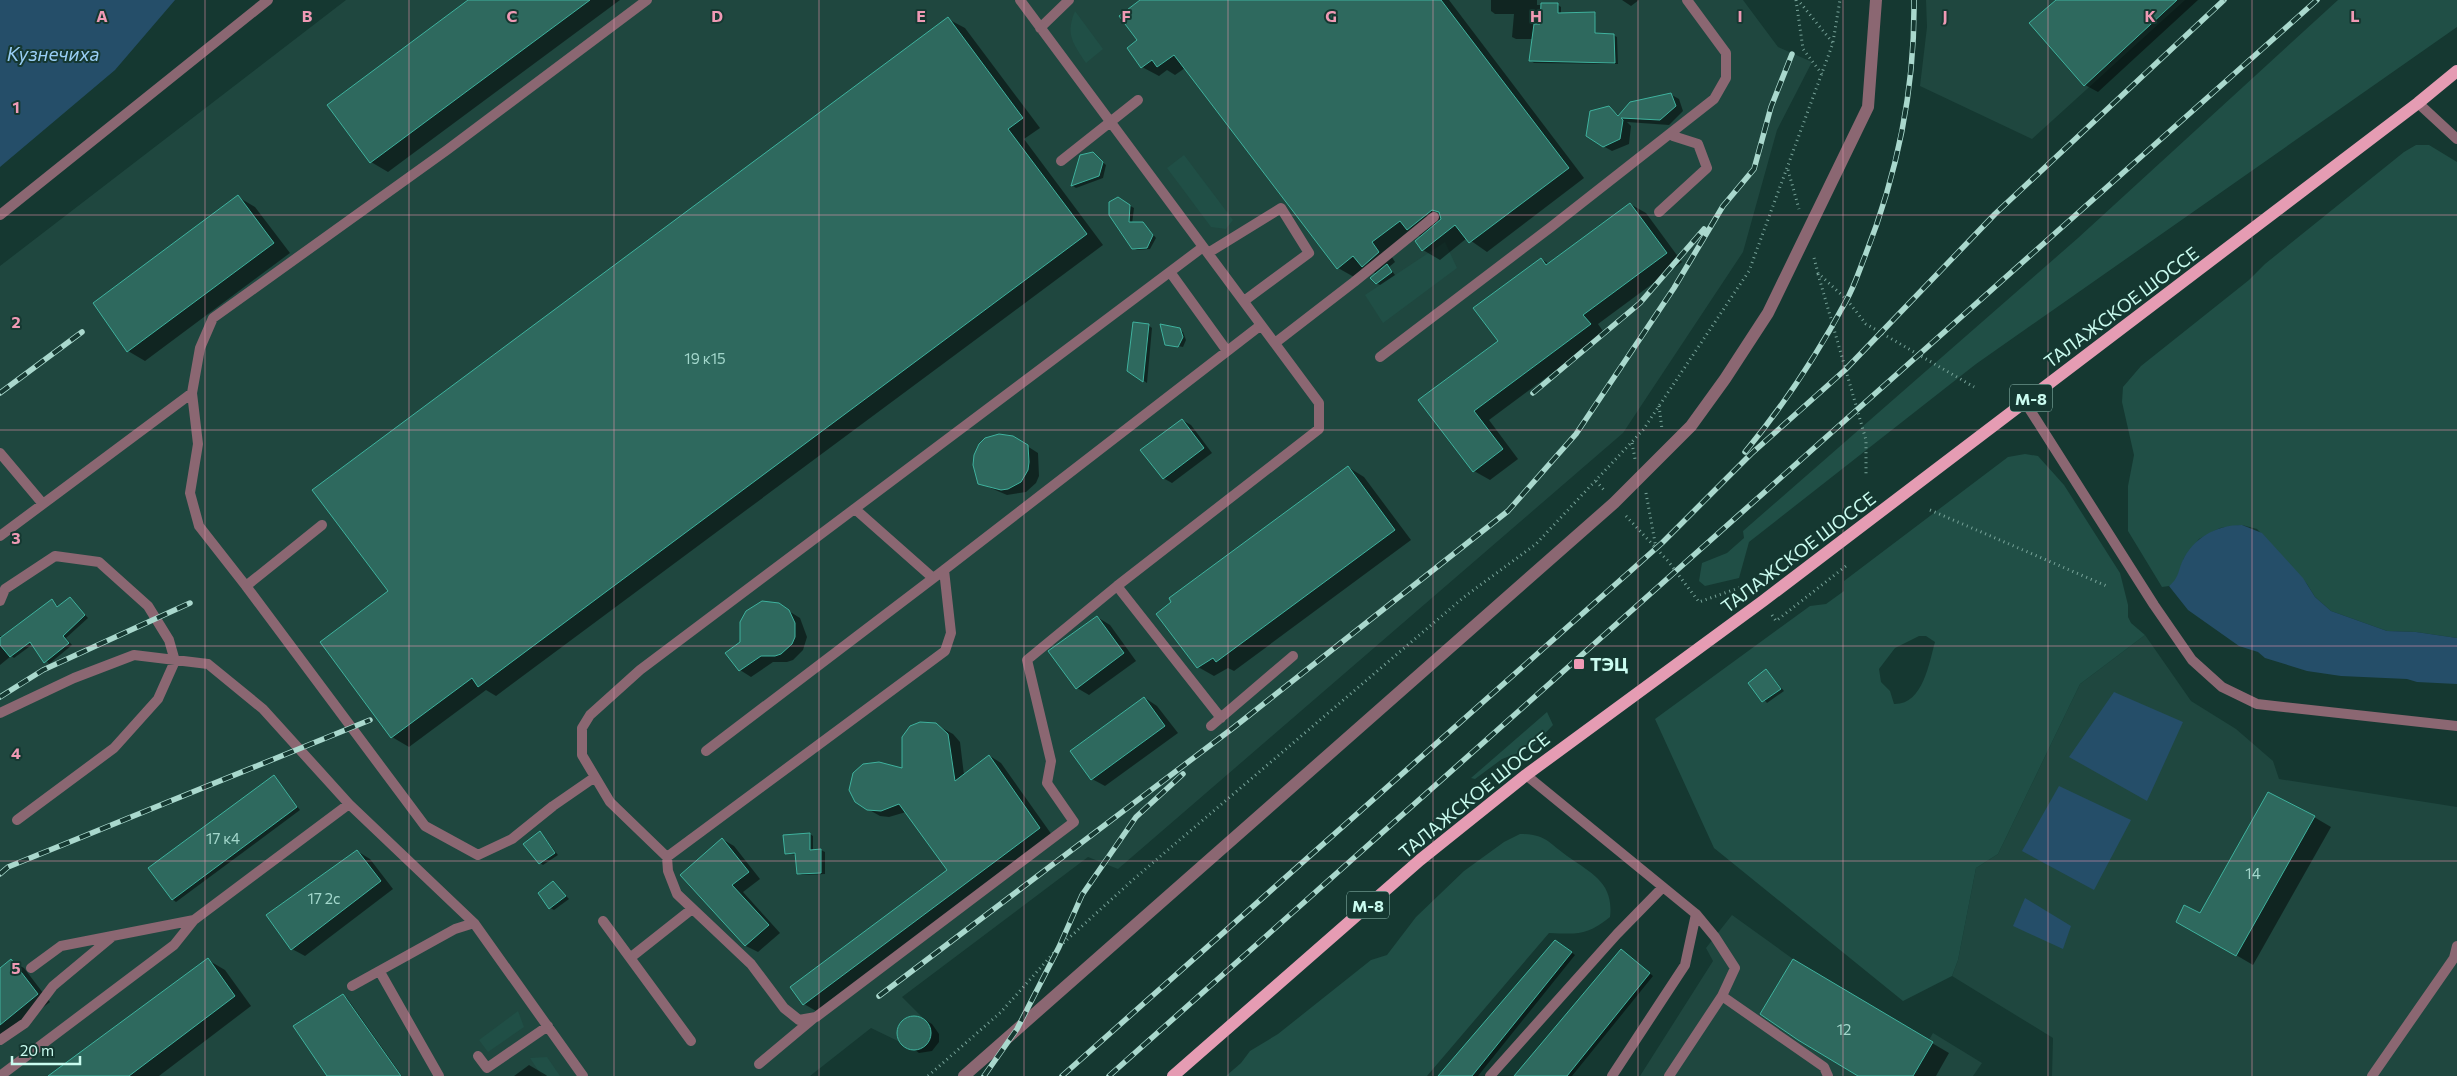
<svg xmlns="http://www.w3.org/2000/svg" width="2457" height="1076" font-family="Commissioner,sans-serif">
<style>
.built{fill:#1f473f}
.green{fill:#204f46;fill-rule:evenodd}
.water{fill:#254e69}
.shadow{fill:#0007;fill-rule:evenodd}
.building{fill:#2e695e;stroke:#3fb29e}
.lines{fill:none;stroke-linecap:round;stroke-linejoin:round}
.path{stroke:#78a49a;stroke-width:3;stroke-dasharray:1 4;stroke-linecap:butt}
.lane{stroke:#8b6772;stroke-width:10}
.street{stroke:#8b6772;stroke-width:12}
.primary{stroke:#e59cb3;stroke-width:12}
.rail-casing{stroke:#a9d8cd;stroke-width:5.5}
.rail{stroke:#153831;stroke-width:4;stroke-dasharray:11;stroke-linecap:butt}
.grid{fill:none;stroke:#f09ab5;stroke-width:1;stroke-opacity:0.55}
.poi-dot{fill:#f09ab5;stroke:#153831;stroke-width:2}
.labels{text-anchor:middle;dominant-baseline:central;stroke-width:4;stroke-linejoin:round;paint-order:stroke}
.number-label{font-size:15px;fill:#a3d7cc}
.shield{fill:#153831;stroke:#94c1b7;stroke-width:1}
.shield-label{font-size:16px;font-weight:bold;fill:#cafcf0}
.street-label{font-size:18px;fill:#cafcf0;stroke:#153831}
.poi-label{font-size:18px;font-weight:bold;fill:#cafcf0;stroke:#153831;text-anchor:start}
.water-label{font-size:19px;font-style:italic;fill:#99cef4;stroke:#153831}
.grid-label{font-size:16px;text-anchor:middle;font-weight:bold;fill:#f09ab5;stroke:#153831;stroke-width:4;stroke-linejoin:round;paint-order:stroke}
</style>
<rect width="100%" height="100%" fill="#153831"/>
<path class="built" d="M 346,0 L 1743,0 L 1778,47 L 1812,62 L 1777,130 L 1743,252 L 1623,433 L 1118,869 L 1088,857 L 902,997 L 926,1021 L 931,1028 L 931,1037 L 924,1047 L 909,1049 L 900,1042 L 871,1028 L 810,1076 L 0,1076 L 0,266 Z
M 1926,0 L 2185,0 L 2032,139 L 1920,86 L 1927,27 Z
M 2145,635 L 2191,701 L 2236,729 L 2273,761 L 2279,779 L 2457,807 L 2457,1076 L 2052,1076 L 2053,1038 L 1952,976 L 1958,960 L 1976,868 L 1998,854 L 2080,684 Z
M 1732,915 L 1793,959 L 1929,1040 L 1933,1033 L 1982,1063 L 1973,1076 L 1640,1076 L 1713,961 L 1706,948 Z"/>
<path class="green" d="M 2338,0 L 2457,0 L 2457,27 L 1976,364 L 1749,542 L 1739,578 L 1705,586 L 1699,581 L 1702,563 L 1727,553 L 1744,538 L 1743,531 L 2078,238 Z
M 1075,11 L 1103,49 L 1086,63 C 1073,43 1065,35 1075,11 Z
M 2416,145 L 2429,145 L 2457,162 L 2457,638 L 2416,632 L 2387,631 L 2331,611 L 2315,597 L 2307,584 L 2257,529 L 2242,525 L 2220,528 L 2199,539 L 2184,558 L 2176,581 L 2169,586 L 2162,587 L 2128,531 L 2128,486 L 2134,455 L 2122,402 L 2123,387 L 2141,366 L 2249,280 L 2265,264 L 2404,152 Z
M 1184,155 L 1233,220 L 1226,229 L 1211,227 L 1167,168 Z
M 1445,242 L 1457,268 L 1383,323 L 1365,295 Z
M 2025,454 L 2038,456 L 2064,485 L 2120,573 L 2128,605 L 2128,617 L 2131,623 L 2145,635 L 2080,684 L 1998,854 L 1976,868 L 1958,960 L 1952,976 L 1903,1001 L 1714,848 L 1655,719 L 1810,606 L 1826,604 L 1844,591 L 1844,581 L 2008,457 ZM 1919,636 L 1926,636 L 1935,642 C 1929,663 1923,705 1894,704 L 1890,691 L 1881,682 L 1879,669 L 1895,648 Z
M 1547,712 L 1553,725 L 1531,748 L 1502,759 L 1475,779 L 1471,778 Z
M 1520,834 C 1547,834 1549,844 1570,858 C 1593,874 1614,884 1610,917 C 1586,936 1578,934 1549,933 L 1427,1076 L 1226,1076 L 1241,1063 L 1250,1051 L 1278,1034 L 1371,960 L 1387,955 L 1416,917 L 1464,871 L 1504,842 Z
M 518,1011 L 524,1027 L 488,1052 L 479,1040 Z
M 547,1057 L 560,1076 L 542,1076 L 530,1058 Z"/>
<path class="water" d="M 0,0 L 175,0 L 115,70 L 0,167 Z
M 2242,525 L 2262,533 L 2303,578 L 2315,597 L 2331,611 L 2387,631 L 2416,632 L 2457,638 L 2457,684 L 2417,682 L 2407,679 L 2341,676 L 2307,671 L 2265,658 L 2258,652 L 2239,646 L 2188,610 L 2169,586 C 2178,579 2178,572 2182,562 C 2193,538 2216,525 2242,525 Z
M 2114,692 L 2183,722 L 2147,801 L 2069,757 Z
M 2059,786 L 2131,820 L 2094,890 L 2022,851 Z
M 2025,898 L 2071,926 L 2063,949 L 2013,926 Z"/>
<path class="shadow" d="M 470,0 L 620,0 L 388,172 L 371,162 Z
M 1142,0 L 1449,0 L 1584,178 L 1487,252 L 1467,238 L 1440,260 L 1423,250 L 1417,242 L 1421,237 L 1413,232 L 1388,251 L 1395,262 L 1389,267 L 1395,275 L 1380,285 L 1376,283 L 1377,274 L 1366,268 L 1354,277 L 1338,268 L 1185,68 L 1175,75 L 1167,70 L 1159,76 L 1142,67 L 1139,40 ZM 1429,206 L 1441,213 L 1441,216 L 1427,208 Z
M 1491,0 L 1537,0 L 1537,5 L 1558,5 L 1561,7 L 1561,14 L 1593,13 L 1596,15 L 1571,34 L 1613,35 L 1617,37 L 1618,64 L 1534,63 L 1531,61 L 1533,39 L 1516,39 L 1512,37 L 1514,14 L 1495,14 L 1491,11 Z
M 1622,0 L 1639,0 L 1631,6 Z
M 2057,0 L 2198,0 L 2098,92 L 2085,85 Z
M 948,19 L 965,28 L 1040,128 L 1024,139 L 1103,245 L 496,696 L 486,690 L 409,747 L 392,737 Z
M 1670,94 L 1679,99 L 1683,111 L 1669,125 L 1627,122 L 1631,126 L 1629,144 L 1612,151 L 1603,146 L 1609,108 L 1620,116 Z
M 1093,154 L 1106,165 L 1103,178 L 1076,188 L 1073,186 L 1081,156 Z
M 238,197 L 255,207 L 290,253 L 145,361 L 128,351 L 95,304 Z
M 1118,199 L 1134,208 L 1132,224 L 1146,226 L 1156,238 L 1150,249 L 1137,250 L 1133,248 Z
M 1630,204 L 1646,213 L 1682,262 L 1598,324 L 1605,334 L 1489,420 L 1518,459 L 1490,480 L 1474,471 L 1420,401 L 1499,342 L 1541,259 L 1549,264 Z
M 1148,325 L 1152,328 L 1147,383 L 1128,370 Z
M 1179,330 L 1183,332 L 1186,340 L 1183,347 L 1168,344 Z
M 1182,420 L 1191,425 L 1212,453 L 1172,483 L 1163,478 Z
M 1027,446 L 1038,453 L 1039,476 L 1036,483 L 1026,492 L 1007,495 L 979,483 Z
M 1348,467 L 1364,477 L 1411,540 L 1234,671 L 1228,668 L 1214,676 L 1198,667 Z
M 70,598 L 88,618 L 66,638 L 72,645 L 49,664 L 33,644 L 14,658 L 11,656 L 0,665 L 0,636 L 5,636 L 52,601 L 59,607 Z
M 779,605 L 800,618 L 807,637 L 803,650 L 793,660 L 787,662 L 773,662 L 751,677 L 740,670 L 727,653 L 742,642 Z
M 1097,617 L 1110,625 L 1136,661 L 1089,695 L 1077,688 Z
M 1766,670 L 1784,691 L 1767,703 L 1749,683 Z
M 1145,698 L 1157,706 L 1178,733 L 1105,786 L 1092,779 Z
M 940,727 L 953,734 L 960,742 L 964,775 L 990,756 L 1001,763 L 1052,835 L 816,1011 L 804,1004 L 791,987 L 949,871 L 906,812 L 889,817 L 880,816 L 859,804 L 860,768 L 868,763 L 879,763 L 903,770 Z
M 274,777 L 300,810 L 176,902 L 172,899 Z
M 2314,817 L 2331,827 L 2253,965 L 2178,921 L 2201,915 Z
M 540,832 L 558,855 L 543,865 L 540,863 Z
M 810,834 L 813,836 L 813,851 L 821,850 L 825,852 L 825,874 L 802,875 L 798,873 L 796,855 L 786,853 Z
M 722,839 L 734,846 L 760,879 L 743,892 L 780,933 L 758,952 L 746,946 L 682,875 Z
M 357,851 L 370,859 L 393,889 L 305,956 L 292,949 Z
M 553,882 L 569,899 L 554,910 L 550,908 Z
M 1559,943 L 1575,955 L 1478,1076 L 1439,1076 Z
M 1625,953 L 1653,976 L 1572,1076 L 1516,1076 Z
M 208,960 L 225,970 L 251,1006 L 159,1076 L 50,1076 Z
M 11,961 L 24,968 L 50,1002 L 0,1041 L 0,969 Z
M 1793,961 L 1949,1053 L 1936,1076 L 1861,1076 Z
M 343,996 L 347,998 L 402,1076 L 328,1076 Z
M 910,1018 L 923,1019 L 932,1024 L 939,1034 L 939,1042 L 932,1051 L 919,1053 L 900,1038 L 901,1025 Z
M 529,1065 L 546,1075 L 547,1076 L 514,1076 Z"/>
<path class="building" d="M 468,0 L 590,0 L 370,163 L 327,105 Z
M 1140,0 L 1441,0 L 1569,168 L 1469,243 L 1455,225 L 1422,251 L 1415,241 L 1441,219 L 1439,212 L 1432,210 L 1407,230 L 1400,221 L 1372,242 L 1379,252 L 1362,267 L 1353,256 L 1337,269 L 1174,55 L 1157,67 L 1152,60 L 1141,68 L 1127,48 L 1137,40 L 1119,16 Z
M 2056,0 L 2177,0 L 2084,86 L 2029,23 Z
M 1541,3 L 1558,3 L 1558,13 L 1595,12 L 1595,33 L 1614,34 L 1615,63 L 1529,61 L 1534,24 L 1540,24 Z
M 948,17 L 1023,118 L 1008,129 L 1087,234 L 478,687 L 472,678 L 391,738 L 320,642 L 388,591 L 312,490 Z
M 1671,93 L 1676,106 L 1660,120 L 1621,118 L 1623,120 L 1620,139 L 1603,147 L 1586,136 L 1590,111 L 1609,106 L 1618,116 L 1630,102 Z
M 1093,152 L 1103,162 L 1099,176 L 1071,186 L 1080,155 Z
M 238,195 L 274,243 L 127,352 L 93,303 Z
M 1118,197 L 1130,205 L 1129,222 L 1143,222 L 1153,235 L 1147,248 L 1132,249 L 1109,215 L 1109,202 Z
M 1630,203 L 1667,253 L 1583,315 L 1591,324 L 1474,411 L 1503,449 L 1473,472 L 1418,400 L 1498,341 L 1473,308 L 1541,258 L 1546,265 Z
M 1387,264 L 1392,272 L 1376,284 L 1370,278 Z
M 1133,322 L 1149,324 L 1143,382 L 1127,371 Z
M 1160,324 L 1180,328 L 1183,337 L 1178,347 L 1165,345 Z
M 1182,419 L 1204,448 L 1163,479 L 1140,450 Z
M 999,434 L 1013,436 L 1028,445 L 1029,462 L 1028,470 L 1021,482 L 1008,489 L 1001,490 L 978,484 L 973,465 L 974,455 L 979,444 L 985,438 Z
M 1348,466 L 1395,530 L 1216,662 L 1213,658 L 1197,668 L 1156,614 L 1171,602 L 1169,598 Z
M 70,597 L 85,615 L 63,636 L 69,643 L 44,663 L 30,642 L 10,657 L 0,645 L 0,638 L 52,599 L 57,607 Z
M 762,601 L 779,603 L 789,610 L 795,623 L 795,637 L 792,644 L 781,654 L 775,656 L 761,656 L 739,671 L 725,653 L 740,642 L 740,622 L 746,611 Z
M 1097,616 L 1124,653 L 1076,689 L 1048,651 Z
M 1766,669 L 1781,689 L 1762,702 L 1748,683 Z
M 1144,697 L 1165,726 L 1091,780 L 1070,751 Z
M 920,722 L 936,723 L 948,734 L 955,781 L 989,755 L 1040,828 L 803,1005 L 790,987 L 947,870 L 899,804 L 881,811 L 867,810 L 855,802 L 849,790 L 853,773 L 863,764 L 879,762 L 902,768 L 902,737 L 910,726 Z
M 274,775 L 297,807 L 172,900 L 148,868 Z
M 2268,792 L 2315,816 L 2236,956 L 2176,922 L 2184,905 L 2200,913 Z
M 540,831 L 555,853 L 539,864 L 523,844 Z
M 810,833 L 810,850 L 821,849 L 821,873 L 797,874 L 795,853 L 785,854 L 783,835 Z
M 722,838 L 749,872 L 732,885 L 769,925 L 745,946 L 680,875 Z
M 357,850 L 381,881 L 291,950 L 266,915 Z
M 553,881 L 566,896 L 549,909 L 538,893 Z
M 1555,940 L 1572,952 L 1472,1076 L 1438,1076 Z
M 1621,949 L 1650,973 L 1567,1076 L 1514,1076 Z
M 208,958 L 235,996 L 129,1076 L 48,1076 Z
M 11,959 L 38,994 L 0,1025 L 0,968 Z
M 1793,959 L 1933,1042 L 1913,1076 L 1858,1076 L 1798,1040 L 1760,1014 Z
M 343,994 L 401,1076 L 327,1076 L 293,1026 Z
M897 1033a17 17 0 1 1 34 0a17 17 0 1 1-34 0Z"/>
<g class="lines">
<path class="path" d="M 1796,0 L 1803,49 L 1822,74
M 1833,42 L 1840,0
M 1788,170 L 1799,209
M 1814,258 L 1818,273 L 1847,300 L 1866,324 L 1974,387
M 1818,274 L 1866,440 L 1866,477
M 1659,406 L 1662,429
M 1632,443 L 1635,459
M 1596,481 L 1604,490
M 1646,493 L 1656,548
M 1930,510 L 2109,587
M 1626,516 L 1668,561 L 1699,602 L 1753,583 L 1755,586
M 1772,615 L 1776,621 L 1846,566
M 928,1076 L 1001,1012 L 1059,947 L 1135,878 L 1464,597 L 1536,544 L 1643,430 L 1749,271 L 1833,43 L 1798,0"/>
<path class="lane" d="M 1020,0 L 1319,403 L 1319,429 L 1117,586 L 1027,660 L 1051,761 L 1047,783 L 1074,822 L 816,1017 L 799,1020 L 784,1008 L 751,964 L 677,894 L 668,871 L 667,857 L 945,651 L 951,633 L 944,570 L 1261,325
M 1040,28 L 1069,0
M 2418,103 L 2457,139
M 1061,161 L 1138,100
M 1659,212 L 1707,168 L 1698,144 L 1673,136
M 0,215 L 268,0
M 1208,253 L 1281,208 L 1309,253 L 1244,301
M 1170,272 L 1227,351
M 1275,343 L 1354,282 L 1434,217
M 1380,357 L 1551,227 L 1714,99 L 1726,78 L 1726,53 L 1687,0
M 2025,402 L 2154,605 L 2192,660 L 2222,687 L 2257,704 L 2457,726
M 0,453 L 43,504
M 855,509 L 933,578
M 0,536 L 192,393
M 246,586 L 322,525
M 1117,586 L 1221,718
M 0,601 L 5,589 L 55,556 L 99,562 L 148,606 L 169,640 L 175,661 L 158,699 L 114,748 L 17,820
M 0,713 L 74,678 L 134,655 L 208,664 L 263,709 L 349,804 L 474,923 L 583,1076
M 1211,726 L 1293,656
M 706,751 L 944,570
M 1526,775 L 1696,914 L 1715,937 L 1735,968 L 1722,996 L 1669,1076
M 595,777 L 553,806 L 512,839 L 478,855 L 425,826 L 246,586 L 199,526 L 190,493 L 198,444 L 192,393 L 200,348 L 213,318 L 447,150 L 647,0
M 667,857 L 610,802 L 582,755 L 582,728 L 590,715 L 640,670 L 1203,247
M 603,921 L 691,1041
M 630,958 L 692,909
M 31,968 L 61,946 L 194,920 L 349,804
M 380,972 L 439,1076
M 352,986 L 455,929 L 474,923
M 1722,996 L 1824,1067 L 1828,1076
M 0,1040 L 25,1023 L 53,986 L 113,936
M 478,1056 L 487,1068 L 548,1026
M 759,1064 L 814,1018
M 0,1076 L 174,945 L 194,920
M 1490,1076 L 1617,934 L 1663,887
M 1612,1076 L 1685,965 L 1696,914
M 2372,1076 L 2454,958 L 2457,946"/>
<path class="street" d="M 964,1076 L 1614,503 L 1691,426 L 1725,379 L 1768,313 L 1868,107 L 1876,0"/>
<path class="primary" d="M 1173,1076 L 1420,860 L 1526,775 L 1763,601 L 2418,103 L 2457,71"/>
<g class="rail-casing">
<path id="rail" d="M 0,393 L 82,332
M 1533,393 L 1640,303 L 1704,229
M 1745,452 C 1784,405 1817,355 1846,301 C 1854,287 1859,271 1865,256 C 1897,175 1915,87 1914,0
M 0,697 L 43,670 L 190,603
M 0,874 L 8,867 L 370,720
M 879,996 L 1233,728 L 1508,511 L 1576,434 L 1674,288 L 1723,206 L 1754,169 L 1771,107 L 1792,54
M 984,1076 L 1017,1029 L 1059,947 L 1082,895 L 1136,817 L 1183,774
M 1062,1076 L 1662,543 L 1751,454 L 1845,370 L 1995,214 L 2224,0
M 1109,1076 L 2317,0"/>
</g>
<use href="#rail" class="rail"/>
</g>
<path class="grid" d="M 205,0 L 205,1076M 409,0 L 409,1076M 614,0 L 614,1076M 819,0 L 819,1076M 1024,0 L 1024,1076M 1228,0 L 1228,1076M 1433,0 L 1433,1076M 1638,0 L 1638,1076M 1843,0 L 1843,1076M 2048,0 L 2048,1076M 2252,0 L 2252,1076M 0,215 L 2457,215M 0,430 L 2457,430M 0,646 L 2457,646M 0,861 L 2457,861"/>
<rect class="poi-dot" x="1573" y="658" width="12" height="12" rx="2.5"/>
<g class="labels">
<g class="number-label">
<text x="705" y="358">19 к15</text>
<text x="223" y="838">17 к4</text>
<text x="2253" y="873">14</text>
<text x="324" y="898">17 2с</text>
<text x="1844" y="1029">12</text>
</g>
<g class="shield">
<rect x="2010" y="384.5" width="42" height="27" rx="4"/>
<rect x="1347" y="891.5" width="42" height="27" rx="4"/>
</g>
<g class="shield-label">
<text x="2031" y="398">М-8</text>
<text x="1368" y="905">М-8</text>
</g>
<g class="street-label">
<text transform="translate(2121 307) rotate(-37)">ТАЛАЖСКОЕ ШОССЕ</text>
<text transform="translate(1798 552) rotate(-37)">ТАЛАЖСКОЕ ШОССЕ</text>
<text transform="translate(1474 795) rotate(-39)">ТАЛАЖСКОЕ ШОССЕ</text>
</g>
<g class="poi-label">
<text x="1590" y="664">ТЭЦ</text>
</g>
<g class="water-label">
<text x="53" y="53">Кузнечиха</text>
</g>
</g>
<g class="grid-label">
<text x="102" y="22">A</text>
<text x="307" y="22">B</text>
<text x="512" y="22">C</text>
<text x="717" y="22">D</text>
<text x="921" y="22">E</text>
<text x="1126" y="22">F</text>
<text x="1331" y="22">G</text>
<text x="1536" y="22">H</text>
<text x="1740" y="22">I</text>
<text x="1945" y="22">J</text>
<text x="2150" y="22">K</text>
<text x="2355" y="22">L</text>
<text x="16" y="113">1</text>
<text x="16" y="328">2</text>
<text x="16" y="544">3</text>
<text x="16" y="759">4</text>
<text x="16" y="974">5</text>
</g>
<path d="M12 1056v8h68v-8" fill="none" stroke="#cafcf0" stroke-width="2.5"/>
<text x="20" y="1056" font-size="15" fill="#cafcf0" stroke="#153831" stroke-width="4" paint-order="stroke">20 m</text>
</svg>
